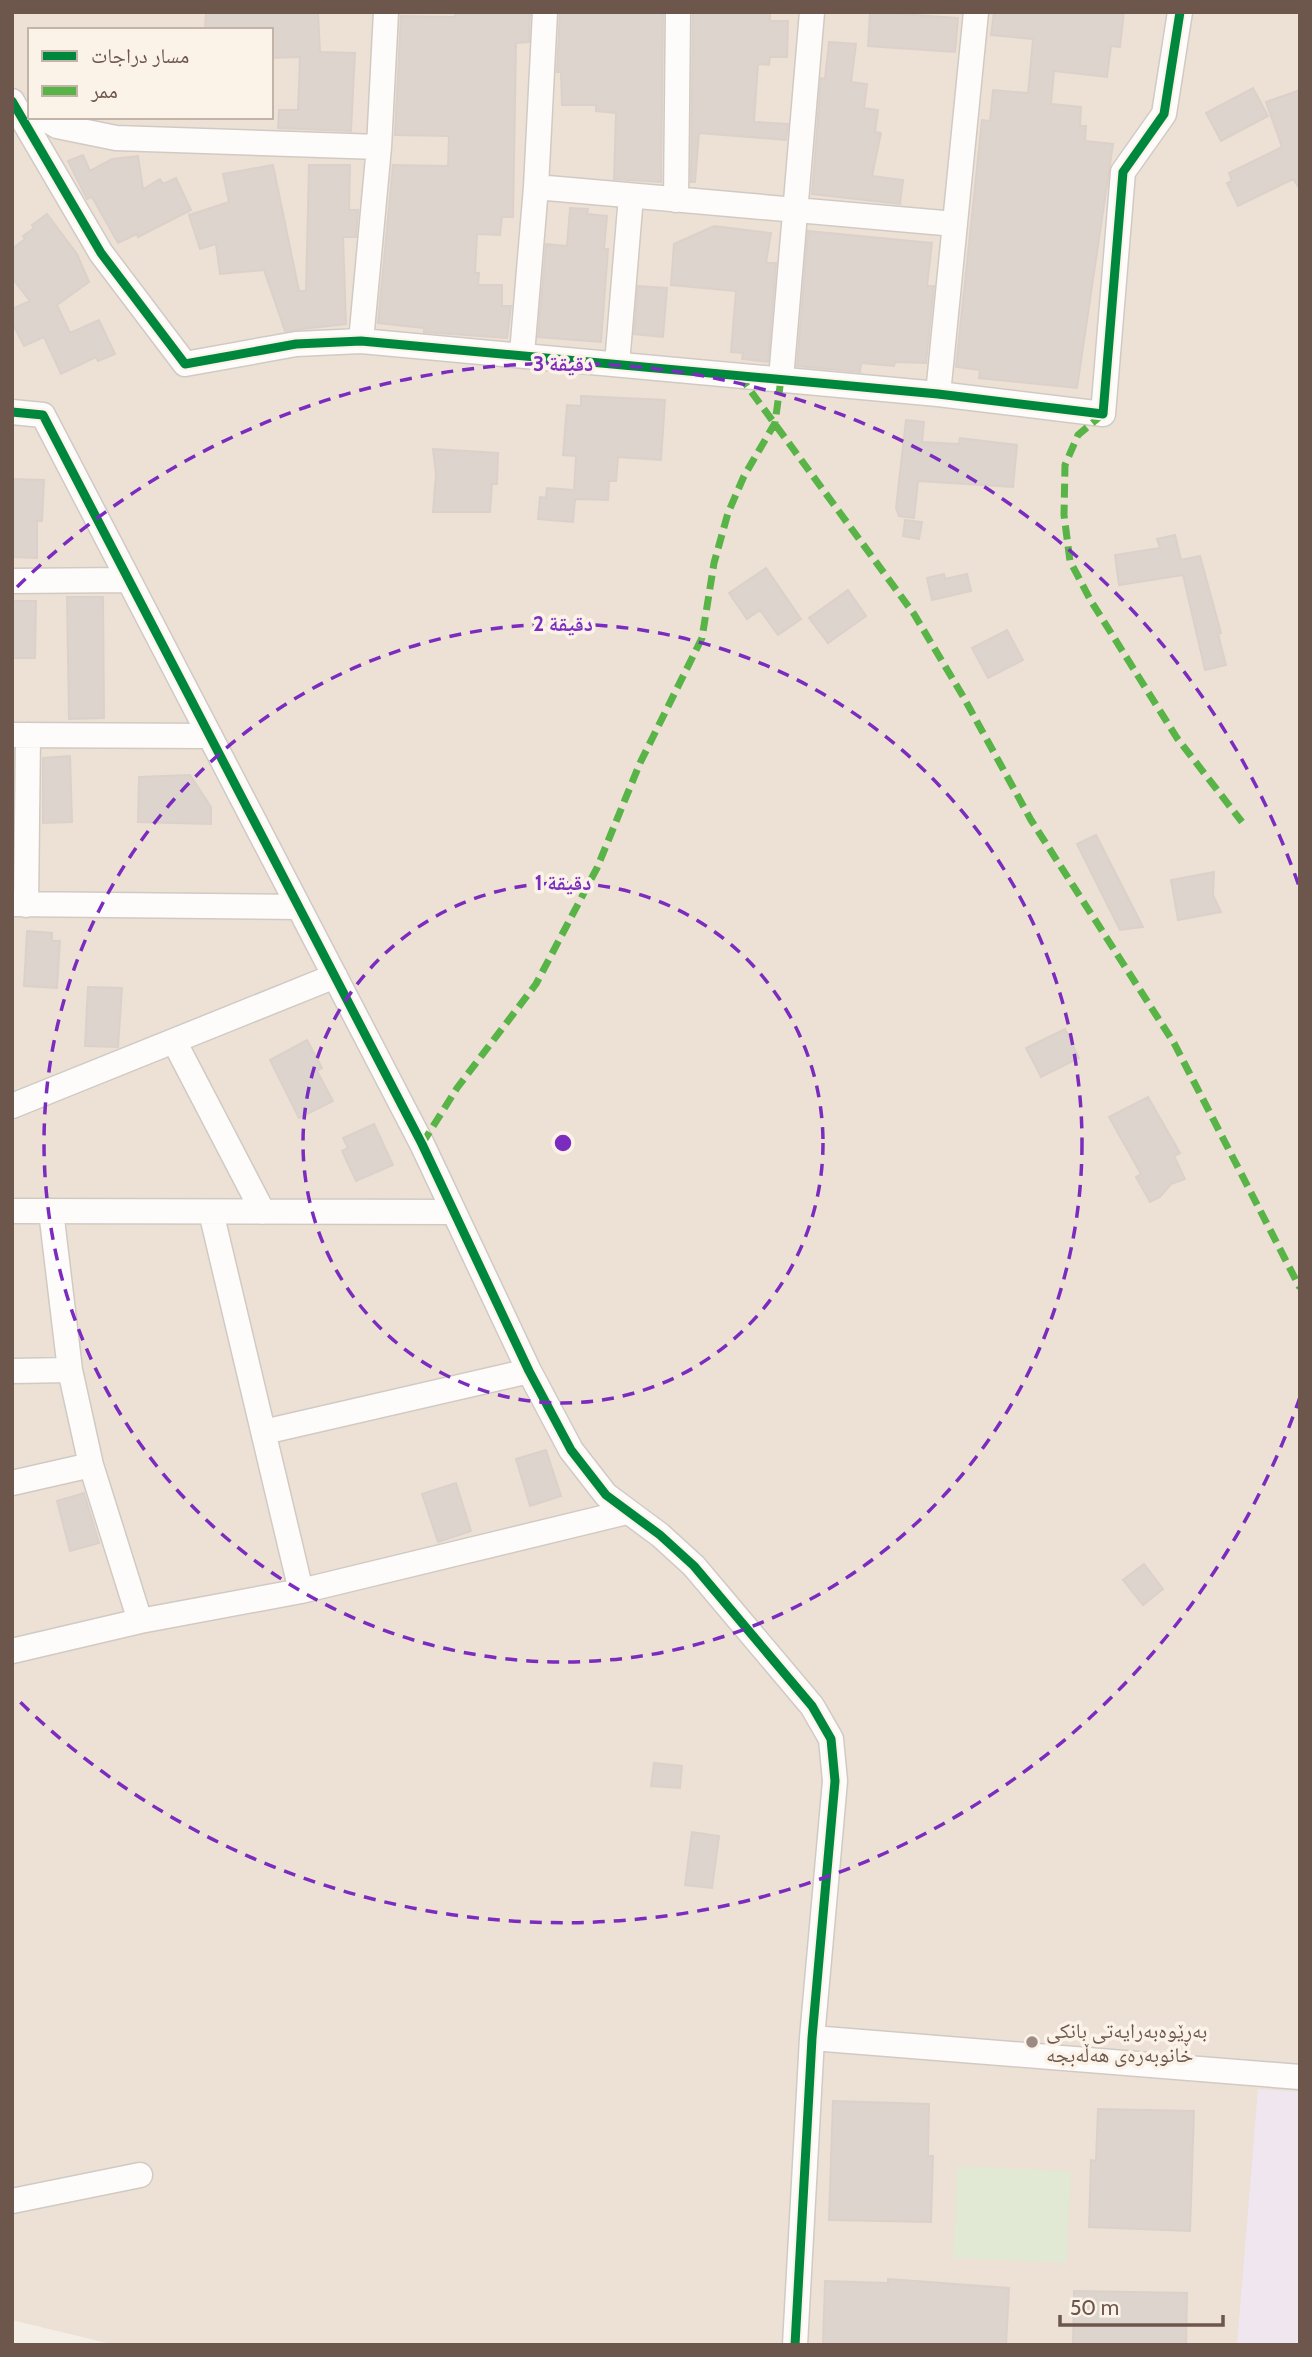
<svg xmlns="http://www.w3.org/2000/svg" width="1312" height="2357" font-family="Cabin,'Noto Naskh Arabic',sans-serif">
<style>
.residential{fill:#ede1d5;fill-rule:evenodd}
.education{fill:#f0e6ef}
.green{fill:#e1e8d3}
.building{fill:#ddd4cd;stroke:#dcd1ca;stroke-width:2}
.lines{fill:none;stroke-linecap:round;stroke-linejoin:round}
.minor-casing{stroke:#d1cac3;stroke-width:27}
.minor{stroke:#fdfcfb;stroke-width:24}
.quiet{stroke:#59b447;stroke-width:7;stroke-dasharray:14 7;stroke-linecap:butt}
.cycleway-casing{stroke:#fcf3e8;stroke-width:13}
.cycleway{stroke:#00873e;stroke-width:9}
.ring{fill:none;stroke:#7b2cbf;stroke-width:3.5;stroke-dasharray:12 9}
.poi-dot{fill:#9c8b82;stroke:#fcf3e8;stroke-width:2.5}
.labels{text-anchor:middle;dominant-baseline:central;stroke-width:7;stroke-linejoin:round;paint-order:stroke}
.poi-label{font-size:21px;fill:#6d564c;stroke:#fcf3e8;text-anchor:start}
.centre{fill:#7b2cbf;stroke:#fcf3e8;stroke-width:3.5}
.ring-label{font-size:21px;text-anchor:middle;font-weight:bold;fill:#7b2cbf;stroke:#fcf3e8;stroke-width:7;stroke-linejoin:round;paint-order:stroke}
</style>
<rect width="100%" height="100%" fill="#f4eee7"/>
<path class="residential" d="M 12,12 L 1300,12 L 1300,2345 L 115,2345 L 12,2320 ZM 30,30 L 271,30 L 271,117 L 30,117 Z"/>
<path class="education" d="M 1258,2089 L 1300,2092 L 1300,2345 L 1237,2345 Z"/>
<path class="green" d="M 957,2166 L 1071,2171 L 1066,2263 L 953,2258 Z"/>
<path class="building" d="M 206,12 L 318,12 L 320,52 L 355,53 L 351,131 L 278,128 L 279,110 L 298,110 L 300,57 L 271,58 L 271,30 L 205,30 Z
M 455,12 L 530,12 L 529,42 L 516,43 L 513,217 L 502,217 L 500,235 L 477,234 L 475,273 L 479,273 L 478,285 L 502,285 L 502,306 L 511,306 L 507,338 L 424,332 L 424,328 L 378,323 L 393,165 L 448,166 L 449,136 L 395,135 L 401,16 L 455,17 Z
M 560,12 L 663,12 L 661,182 L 614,179 L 616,113 L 596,111 L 596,105 L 562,105 L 561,72 L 557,72 Z
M 693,12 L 770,12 L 770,21 L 788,21 L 787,57 L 770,57 L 769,65 L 758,64 L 754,122 L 788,124 L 786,140 L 699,133 L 695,182 L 691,182 Z
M 870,12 L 958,18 L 955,52 L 868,46 Z
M 994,12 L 1124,12 L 1120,47 L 1111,46 L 1107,77 L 1054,71 L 1051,104 L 1081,107 L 1080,126 L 1086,126 L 1085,141 L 1113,144 L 1077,388 L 979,378 L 980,370 L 956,367 L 982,120 L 990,121 L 993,90 L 1028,93 L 1033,39 L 991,35 Z
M 829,42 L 856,44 L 851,82 L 867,84 L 864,108 L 878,110 L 875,132 L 881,133 L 872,176 L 903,180 L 900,204 L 812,194 L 821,78 L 825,79 Z
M 1253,88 L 1268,116 L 1221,141 L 1206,113 Z
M 1300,90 L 1300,189 L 1293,179 L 1238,206 L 1227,183 L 1232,181 L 1229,173 L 1282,147 L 1266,102 Z
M 83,155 L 90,171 L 112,159 L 138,156 L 143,189 L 160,179 L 163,184 L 176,178 L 191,210 L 138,237 L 137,234 L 118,243 L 92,197 L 87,199 L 68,161 Z
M 273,165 L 299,291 L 306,291 L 309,165 L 350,165 L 349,210 L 358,210 L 356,237 L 343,237 L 346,324 L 285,331 L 264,270 L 220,274 L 216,244 L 200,249 L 189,215 L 229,202 L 223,174 Z
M 570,208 L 588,209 L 587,214 L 607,216 L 604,249 L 608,249 L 601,342 L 538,337 L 546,244 L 567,246 Z
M 47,214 L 77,254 L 89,282 L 57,305 L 70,333 L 99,320 L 115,354 L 98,361 L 96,357 L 61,374 L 44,337 L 24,346 L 12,322 L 12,309 L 30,301 L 12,278 L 12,249 L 25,239 L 23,236 L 34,228 L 32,225 Z
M 714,226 L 771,233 L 766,263 L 776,263 L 768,362 L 742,359 L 743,353 L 731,352 L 736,291 L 671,285 L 674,244 Z
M 808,231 L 932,243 L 927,286 L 934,286 L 926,363 L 895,362 L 894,366 L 861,363 L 860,372 L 797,366 Z
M 638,286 L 667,288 L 663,337 L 634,334 Z
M 581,396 L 665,400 L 661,460 L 618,457 L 616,481 L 609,481 L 608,500 L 575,499 L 573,522 L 538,519 L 540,497 L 546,498 L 547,488 L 574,490 L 576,456 L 563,455 L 567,405 L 581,406 Z
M 906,420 L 924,422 L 922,442 L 959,444 L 960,438 L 1017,445 L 1013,487 L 918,481 L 914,518 L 899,516 L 896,508 Z
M 433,449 L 498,453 L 497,484 L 492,484 L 490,512 L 433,512 L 436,474 Z
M 12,479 L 44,480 L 42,521 L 37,521 L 37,558 L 12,557 Z
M 905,520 L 922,522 L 919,539 L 903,536 Z
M 1175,535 L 1181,560 L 1200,556 L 1221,633 L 1218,634 L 1226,665 L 1205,670 L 1183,575 L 1119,585 L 1115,555 L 1160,548 L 1157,539 Z
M 766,568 L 801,619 L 778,635 L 760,610 L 747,619 L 729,593 Z
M 944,574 L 945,579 L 967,574 L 971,591 L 932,600 L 927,578 Z
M 848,590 L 866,616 L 828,643 L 809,618 Z
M 67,597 L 103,597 L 104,718 L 69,719 Z
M 12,601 L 36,601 L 35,658 L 12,658 Z
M 1007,630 L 1023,660 L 988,678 L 972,648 Z
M 70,756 L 72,822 L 43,823 L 43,758 Z
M 190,775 L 211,807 L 211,824 L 138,822 L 139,777 Z
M 1096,835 L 1143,927 L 1120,930 L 1077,844 Z
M 1214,872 L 1213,895 L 1221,912 L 1178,920 L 1171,880 Z
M 27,931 L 52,933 L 52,941 L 60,941 L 57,988 L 24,986 Z
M 88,987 L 122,988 L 118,1047 L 85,1046 Z
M 1065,1029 L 1079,1058 L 1041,1077 L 1026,1048 Z
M 307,1040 L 322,1068 L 317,1071 L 333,1101 L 299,1118 L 270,1060 Z
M 1148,1097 L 1180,1153 L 1174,1156 L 1185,1179 L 1171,1184 L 1160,1197 L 1150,1202 L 1136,1177 L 1141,1174 L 1109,1117 Z
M 374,1124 L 393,1165 L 356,1181 L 342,1151 L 348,1148 L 343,1138 Z
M 546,1450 L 561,1496 L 530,1506 L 516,1459 Z
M 456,1483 L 471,1531 L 438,1542 L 422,1494 Z
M 84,1493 L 99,1543 L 70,1551 L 57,1501 Z
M 1144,1564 L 1163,1589 L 1143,1605 L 1123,1580 Z
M 654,1763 L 682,1766 L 680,1788 L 651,1786 Z
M 692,1832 L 719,1836 L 712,1888 L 685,1885 Z
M 833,2101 L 929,2104 L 928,2156 L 933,2156 L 931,2222 L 829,2220 Z
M 1098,2109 L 1194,2111 L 1190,2231 L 1089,2227 L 1091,2160 L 1096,2161 Z
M 888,2279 L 1009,2288 L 1006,2345 L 823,2345 L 825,2281 L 888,2283 Z
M 1074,2291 L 1187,2293 L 1186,2345 L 1073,2345 Z"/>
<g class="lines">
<g class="minor-casing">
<path id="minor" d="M 12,101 L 101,253 L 185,364 L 296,344 L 361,341 L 938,394 L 1103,414 L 1123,172 L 1164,114 L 1180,12
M 42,117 L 57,126 L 116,138 L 379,147
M 536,187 L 955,224
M 676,200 L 678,12
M 361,341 L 379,147 L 386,12
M 522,354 L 536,187 L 545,12
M 617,364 L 631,196
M 781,379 L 812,12
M 938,394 L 976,12
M 12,412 L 43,415 L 422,1144 L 529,1371 L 571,1450 L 606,1495 L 660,1535 L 694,1566 L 812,1706 L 831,1739 L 835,1781 L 812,2038 L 795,2345
M 12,581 L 128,580
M 12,735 L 210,736
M 12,904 L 298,907
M 26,905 L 28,735
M 174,1041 L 263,1212
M 12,1106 L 335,976
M 12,1211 L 453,1212
M 51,1211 L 70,1370 L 91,1465 L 140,1621
M 211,1212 L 301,1591
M 12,1371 L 70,1370
M 264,1432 L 529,1371
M 12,1483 L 91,1465
M 12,1651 L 140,1621 L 301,1591 L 627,1512
M 812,2038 L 1300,2077
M 12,2201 L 140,2175"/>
</g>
<use href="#minor" class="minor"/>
<path class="quiet" d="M 739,375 L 914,614 L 964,698 L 1031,820 L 1174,1043 L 1300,1288
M 1103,414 L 1078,435 L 1065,465 L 1064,515 L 1070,561 L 1091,601 L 1177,738 L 1242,822
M 422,1144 L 457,1088 L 536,984 L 597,868 L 640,763 L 702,638 L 714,563 L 728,513 L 744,476 L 775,423 L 781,379"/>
<g class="cycleway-casing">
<path id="cycleway" d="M 12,101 L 101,253 L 185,364 L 296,344 L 361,341 L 938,394 L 1103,414 L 1123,172 L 1164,114 L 1180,12
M 12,412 L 43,415 L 422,1144 L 529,1371 L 571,1450 L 606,1495 L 660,1535 L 694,1566 L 812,1706 L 831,1739 L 835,1781 L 812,2038 L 795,2345"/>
</g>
<use href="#cycleway" class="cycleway"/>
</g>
<g class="ring">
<circle cx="563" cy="1143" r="260"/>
<circle cx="563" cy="1143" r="519"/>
<path d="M1300 1397A779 779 0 0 1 17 1699M17 587A779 779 0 0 1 1300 889"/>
</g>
<circle class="poi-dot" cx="1032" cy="2042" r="7"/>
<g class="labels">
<g class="poi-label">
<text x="1046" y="2030">بەڕێوەبەرایەتی بانکی<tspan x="1046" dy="24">خانوبەرەی هەڵەبجە</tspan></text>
</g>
</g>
<circle cx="563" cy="1143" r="10" class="centre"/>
<g class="ring-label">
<text x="563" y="371">3 دقيقة</text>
<text x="563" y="631">2 دقيقة</text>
<text x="563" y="890">1 دقيقة</text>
</g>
<rect width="1312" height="2357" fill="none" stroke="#6d564c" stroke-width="28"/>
<rect x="28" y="28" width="245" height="91" fill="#fcf3e8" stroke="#c3b4aa" stroke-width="2"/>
<rect x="42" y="51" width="35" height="10" fill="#00873e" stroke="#c3b4aa" stroke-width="2"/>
<text x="91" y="63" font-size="21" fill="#6d564c">مسار دراجات</text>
<rect x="42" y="86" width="35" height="10" fill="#59b447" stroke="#c3b4aa" stroke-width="2"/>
<text x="91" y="98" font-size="21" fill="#6d564c">ممر</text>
<path d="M1060 2315v10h163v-10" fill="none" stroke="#6d564c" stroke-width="3.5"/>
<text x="1070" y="2315" font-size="21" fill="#6d564c" stroke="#fcf3e8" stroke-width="5" paint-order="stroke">50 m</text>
</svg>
